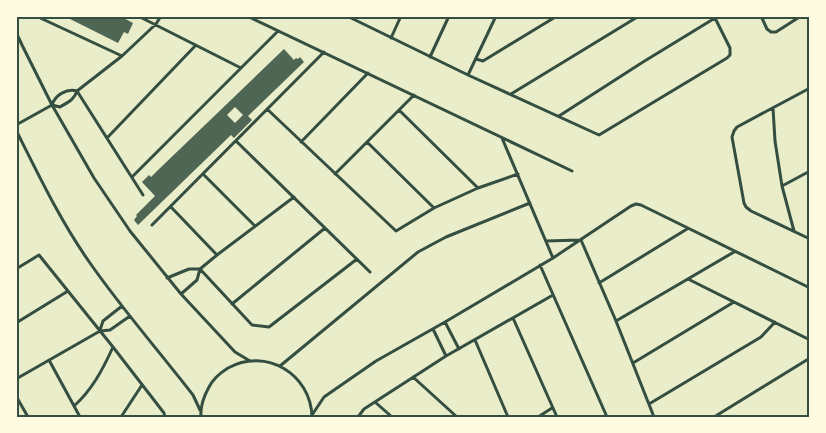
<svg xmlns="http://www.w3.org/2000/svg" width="826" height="433" font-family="'Roboto Condensed',sans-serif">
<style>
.building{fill:#4f6655;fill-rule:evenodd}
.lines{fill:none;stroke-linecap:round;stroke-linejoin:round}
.minor{stroke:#344e41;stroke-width:3}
.neatline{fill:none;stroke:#344e41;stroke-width:2}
</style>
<rect width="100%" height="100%" fill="#e9edc9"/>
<path class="building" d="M 64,16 L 120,16 L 133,23 L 128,34 L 124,32 L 118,43 Z
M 284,49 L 294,60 L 296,58 L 298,59 L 300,57 L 304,62 L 248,116 L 252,120 L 234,138 L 231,135 L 138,225 L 134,220 L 137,216 L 136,215 L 155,196 L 142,182 L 149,175 L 151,177 L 157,171 ZM 235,107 L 243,115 L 235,123 L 227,115 Z"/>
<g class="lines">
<path class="minor" d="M 36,16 L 122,56
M 138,16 L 241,68
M 247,16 L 572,171
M 347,16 L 468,75 L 599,135 L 727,58 L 730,55 L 730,48 L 714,16
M 761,16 L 767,29 L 771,32 L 776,32 L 801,16
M 16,32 L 22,45 L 52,105 L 94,178 L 130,231 L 181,294 L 235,352 L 250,361
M 391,38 L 401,16
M 430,57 L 449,16
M 476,59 L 483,61 L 557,16
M 468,75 L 496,16
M 810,88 L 737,127 L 734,131 L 732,137 L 744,203 L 746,207 L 751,211 L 810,239
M 77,91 L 143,195
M 511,94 L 639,16
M 52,105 C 55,95 67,88 77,91
M 773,108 L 775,141 L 782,186 L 794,231
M 267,109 L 396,231 L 434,208 L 478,188 L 518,174
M 399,110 L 478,188
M 559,116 L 643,62 L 715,18
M 16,125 L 52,105 L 60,107 C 68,102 74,100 77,91 L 122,56 L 156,24 L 161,16
M 16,130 C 39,176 61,222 90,263 C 122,309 159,351 193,395 L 200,410
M 107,138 L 196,45
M 502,138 L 553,258
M 236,141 L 370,272
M 301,142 L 368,73
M 367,142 L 434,208
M 203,174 L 255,226
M 335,174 L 414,95
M 132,177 L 278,31
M 782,186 L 810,171
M 171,207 L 217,255
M 152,225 L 324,52
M 581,240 L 616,321 L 654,417
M 546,241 L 580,240
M 540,265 L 607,417
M 16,269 L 39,255 L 113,347 L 164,413 L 165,417
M 200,269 L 252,325 L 269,327 L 357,259
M 167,278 L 189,269 L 200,269
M 688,279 L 810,340
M 599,283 L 687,229
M 181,294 L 197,280 L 200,269 L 217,255 L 294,197
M 232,304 L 325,228
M 513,318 L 557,417
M 616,321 L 734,252
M 445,322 L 459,349
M 16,323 L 68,291
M 433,329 L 446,356
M 100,330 L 103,321 L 122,306
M 475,340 L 508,417
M 49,360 L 80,417
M 633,363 L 734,302
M 280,366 L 418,252 L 446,237 L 530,203
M 413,377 L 457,417
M 16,379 L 100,331 L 110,330 L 130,316
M 16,396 L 28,417
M 375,402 L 392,417
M 649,404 L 761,337 L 775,322
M 74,406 C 92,390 103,369 113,347
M 312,415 L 324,397 L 376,361 L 445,322 L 553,258 L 631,206 L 636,204 L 641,205 L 810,288
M 121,417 L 142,385
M 201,417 C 200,406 204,396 209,387 C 213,379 220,373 228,368 C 266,347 311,374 312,417
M 358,417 L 364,409 L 446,356 L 553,295
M 538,417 L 552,408
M 714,417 L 810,358"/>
</g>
<rect width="826" height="433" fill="none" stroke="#fefae0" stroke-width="35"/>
<rect x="18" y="18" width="790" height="398" class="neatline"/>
</svg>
